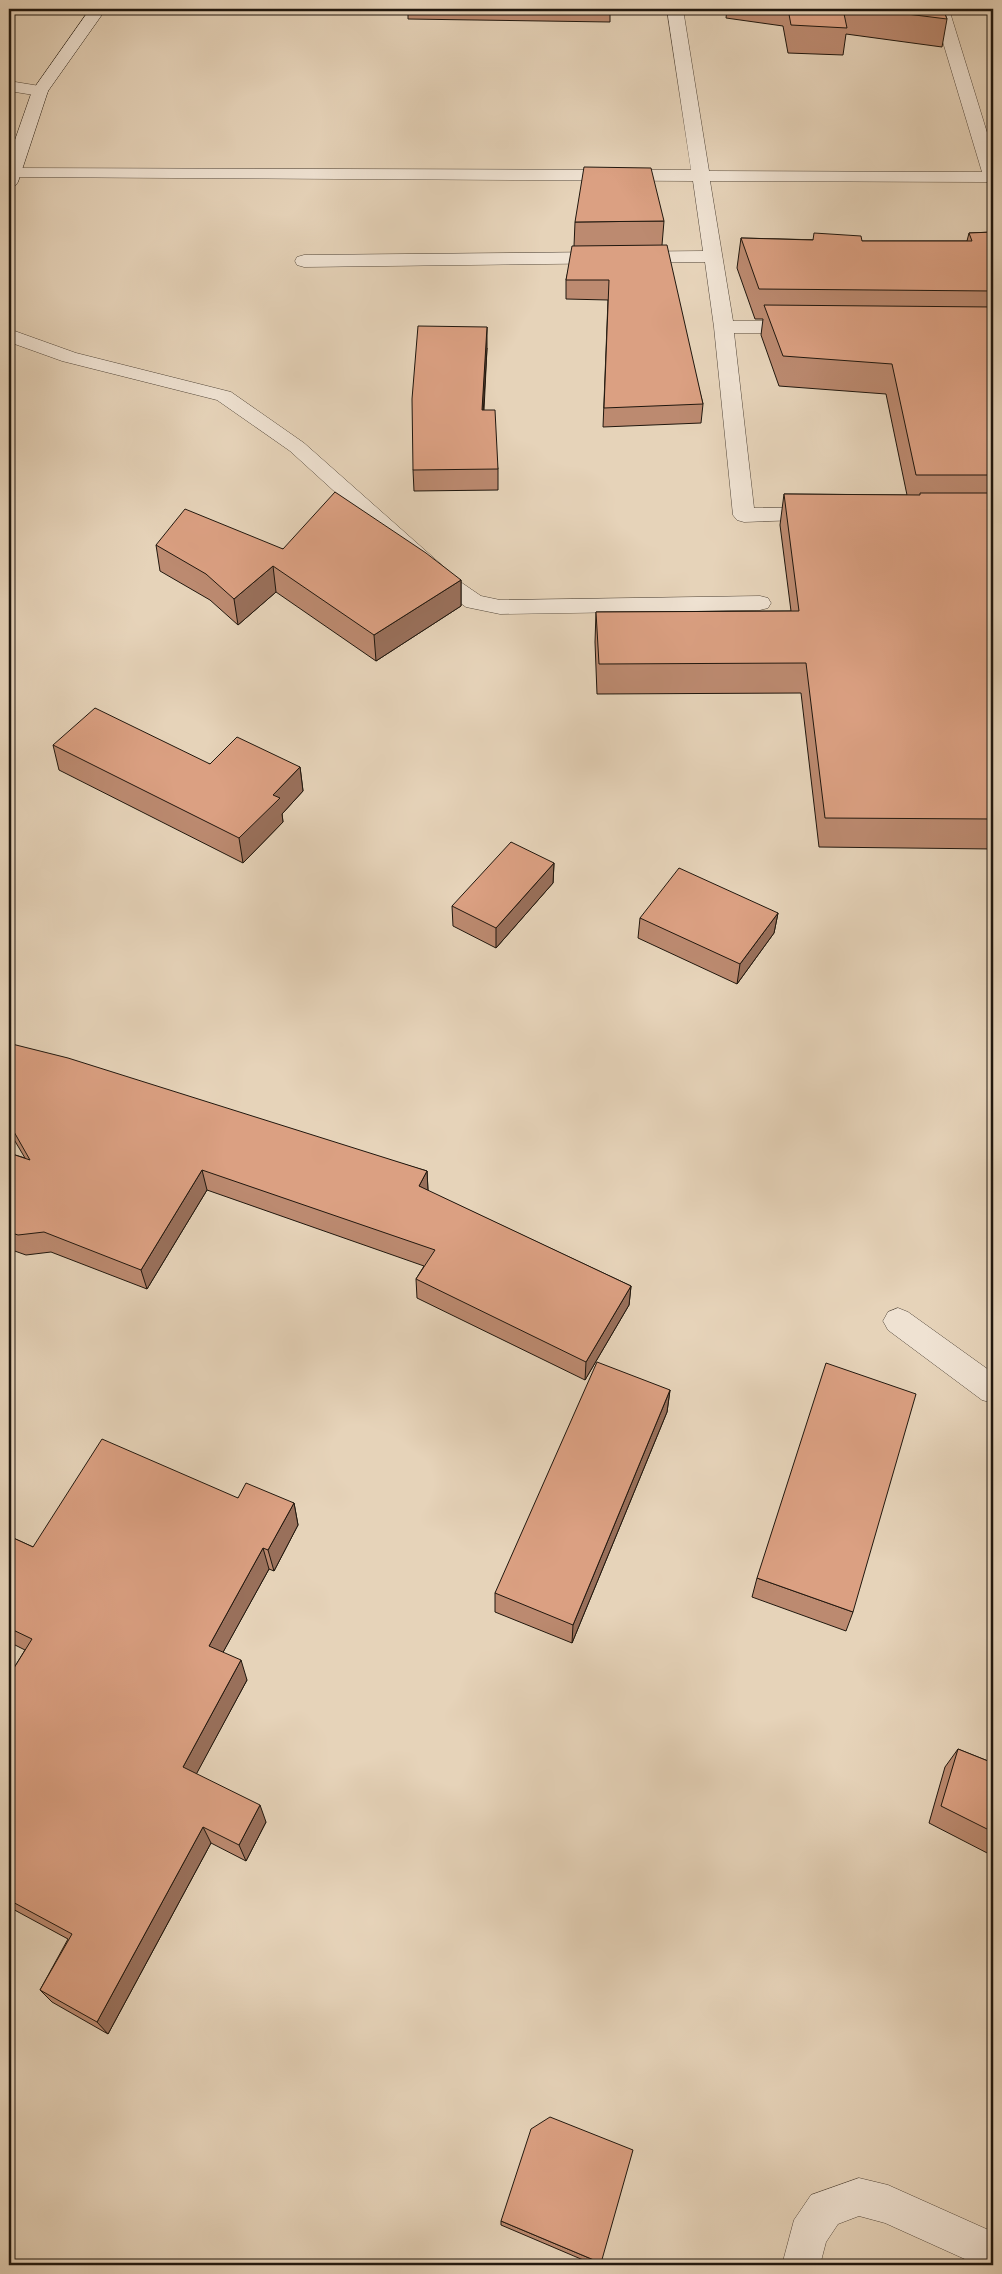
<svg xmlns="http://www.w3.org/2000/svg" width="1002" height="2274" font-family="'Gentium Book Plus',serif">
<style>
.lines{fill:none;stroke-linecap:round;stroke-linejoin:round}
.street-casing{stroke:#524639;stroke-width:1}
.secondary-casing{stroke:#20170e;stroke-width:1}
.street{fill:#efe2d2;fill-rule:evenodd}
.secondary{fill:#efe2d2;fill-rule:evenodd}
.wall{fill:#bc8a70;stroke:#20170e}
.shaded-wall{fill:#99705b;stroke:#20170e}
.building{fill:#dba082;stroke:#20170e}
</style>
<rect width="100%" height="100%" fill="#e6d3b9"/>
<filter id="stains"><feTurbulence type="fractalNoise" baseFrequency=".004" numOctaves="4"/><feColorMatrix values="0 0 0 0 .2 0 0 0 0 .09 0 0 0 0 .02 0 0 0 .5 -.17"/></filter>
<radialGradient id="worn" r=".72"><stop offset=".6" stop-color="#630" stop-opacity="0"/><stop offset="1" stop-color="#630" stop-opacity=".3"/></radialGradient>
<g class="lines">
<g class="street-casing">
<path id="street" d="M 667,9 L 683,9 L 709,171 L 982,172 L 933,9 L 949,9 L 993,152 L 993,185 L 986,182 L 710,181 L 733,321 L 800,321 L 807,323 L 810,327 L 807,331 L 800,333 L 734,333 L 754,508 L 819,507 L 826,509 L 830,514 L 826,519 L 744,522 L 737,520 L 733,515 L 714,327 L 705,262 L 304,267 L 297,265 L 295,261 L 297,257 L 304,255 L 703,251 L 693,181 L 9,177 L 9,169 L 12,168 L 691,170 Z
M 9,81 L 46,87 L 48,91 L 46,95 L 40,96 L 9,91 Z
M 9,329 L 76,353 L 231,392 L 304,443 L 462,583 L 481,596 L 500,600 L 760,596 L 768,598 L 771,603 L 768,608 L 760,610 L 500,614 L 466,607 L 446,593 L 290,451 L 217,400 L 62,361 L 9,342 Z
M 898,1308 L 908,1312 L 993,1373 L 993,1403 L 982,1400 L 888,1330 L 883,1321 L 888,1312 Z
M 859,2178 L 888,2185 L 993,2232 L 993,2265 L 978,2265 L 885,2223 L 859,2216 L 838,2224 L 826,2242 L 820,2265 L 782,2265 L 794,2220 L 811,2195 Z"/>
</g>
<g class="secondary-casing">
<path id="secondary" d="M 90,9 L 106,9 L 48,91 L 18,182 L 15,186 L 9,187 L 9,157 L 32,91 Z"/>
</g>
<use href="#street" class="street"/>
<use href="#secondary" class="secondary"/>
</g>
<path class="wall" d="M 408,9 L 610,9 L 610,22 L 408,19 Z
M 727,9 L 943,9 L 947,19 L 942,47 L 846,34 L 843,55 L 788,53 L 783,26 L 726,18 Z
M 664,221 L 662,245 L 703,404 L 701,423 L 603,427 L 608,300 L 566,299 L 566,280 L 574,246 L 575,222 Z
M 993,232 L 993,849 L 819,847 L 801,693 L 597,694 L 595,642 L 596,612 L 791,611 L 780,525 L 784,494 L 907,495 L 886,394 L 779,386 L 761,335 L 763,319 L 755,319 L 737,268 L 741,238 L 862,241 L 967,241 L 969,233 Z
M 487,348 L 484,410 L 498,469 L 498,490 L 414,491 L 413,470 Z
M 156,545 L 283,549 L 461,580 L 461,606 L 376,661 L 276,592 L 238,625 L 210,600 L 160,571 Z
M 53,745 L 210,764 L 300,767 L 303,791 L 282,814 L 283,822 L 243,863 L 59,770 Z
M 554,863 L 553,883 L 496,948 L 453,926 L 452,906 Z
M 778,913 L 774,933 L 737,984 L 638,938 L 640,918 Z
M 9,1049 L 427,1171 L 428,1191 L 631,1286 L 629,1305 L 585,1380 L 417,1298 L 416,1279 L 424,1266 L 207,1190 L 147,1289 L 51,1252 L 26,1255 L 9,1249 L 9,1153 L 25,1158 L 9,1131 Z
M 670,1390 L 667,1412 L 572,1643 L 495,1612 L 495,1593 Z
M 238,1498 L 294,1503 L 298,1525 L 274,1571 L 269,1569 L 223,1652 L 247,1680 L 196,1774 L 266,1822 L 246,1861 L 211,1843 L 108,2034 L 52,2002 L 40,1990 L 68,1939 L 9,1907 L 9,1676 L 25,1650 L 9,1642 L 9,1536 L 33,1547 Z
M 757,1578 L 853,1612 L 846,1631 L 752,1597 Z
M 958,1749 L 993,1763 L 993,1856 L 929,1823 L 945,1767 Z
M 501,2221 L 601,2263 L 600,2265 L 595,2265 L 501,2225 Z"/>
<path class="shaded-wall" d="M 487,327 L 487,348 L 482,431 L 482,410 Z
M 273,566 L 276,592 L 238,625 L 234,599 Z
M 461,580 L 461,606 L 376,661 L 374,635 Z
M 300,767 L 303,791 L 282,814 L 283,822 L 243,863 L 239,838 L 273,795 Z
M 554,863 L 553,883 L 496,948 L 496,928 Z
M 778,913 L 774,933 L 737,984 L 740,964 Z
M 202,1170 L 207,1190 L 147,1289 L 141,1270 Z
M 427,1171 L 428,1191 L 419,1186 Z
M 631,1286 L 629,1305 L 585,1380 L 586,1362 Z
M 670,1390 L 667,1412 L 572,1643 L 573,1625 Z
M 294,1503 L 298,1525 L 274,1571 L 268,1550 Z
M 263,1548 L 269,1569 L 216,1665 L 209,1646 Z
M 241,1660 L 247,1680 L 191,1784 L 183,1767 Z
M 260,1805 L 266,1822 L 246,1861 L 239,1845 Z
M 203,1827 L 211,1843 L 108,2034 L 97,2022 Z"/>
<path class="building" d="M 788,9 L 843,9 L 847,28 L 791,25 Z
M 867,9 L 943,9 L 947,19 Z
M 584,167 L 651,168 L 664,221 L 575,222 Z
M 993,232 L 993,291 L 759,289 L 741,238 L 813,240 L 814,233 L 861,236 L 862,241 L 972,241 L 969,233 Z
M 667,245 L 703,404 L 604,408 L 609,280 L 566,280 L 572,246 Z
M 764,305 L 993,307 L 993,475 L 916,475 L 892,364 L 783,356 Z
M 418,326 L 487,327 L 482,410 L 495,410 L 498,469 L 413,470 L 412,399 Z
M 335,492 L 426,553 L 461,580 L 374,635 L 273,566 L 234,599 L 206,574 L 156,545 L 185,509 L 283,549 Z
M 920,493 L 993,493 L 993,819 L 825,818 L 806,663 L 599,664 L 596,612 L 799,611 L 784,494 L 920,495 Z
M 95,708 L 210,764 L 237,737 L 300,767 L 273,795 L 280,798 L 239,838 L 53,745 Z
M 511,842 L 554,863 L 496,928 L 452,906 Z
M 679,868 L 778,913 L 740,964 L 640,918 Z
M 12,1044 L 68,1058 L 427,1171 L 419,1186 L 631,1286 L 586,1362 L 416,1279 L 435,1250 L 202,1170 L 141,1270 L 44,1232 L 18,1235 L 9,1232 L 9,1153 L 30,1160 L 9,1123 L 9,1049 Z
M 597,1362 L 670,1390 L 573,1625 L 495,1593 Z
M 826,1363 L 916,1394 L 853,1612 L 757,1578 Z
M 102,1439 L 238,1498 L 246,1483 L 294,1503 L 268,1550 L 263,1548 L 209,1646 L 241,1660 L 183,1767 L 260,1805 L 239,1845 L 203,1827 L 97,2022 L 40,1990 L 72,1934 L 9,1900 L 9,1676 L 32,1639 L 9,1628 L 9,1536 L 33,1547 Z
M 958,1749 L 993,1763 L 993,1832 L 941,1806 Z
M 550,2117 L 633,2150 L 601,2263 L 501,2221 L 531,2129 Z"/>
<rect width="1002" height="2274" fill="none" stroke="#e6d3b9" stroke-width="30"/>
<rect x="10" y="10" width="982" height="2254" fill="none" stroke="#20170e" stroke-width="2.5"/>
<rect x="15" y="15" width="972" height="2244" fill="none" stroke="#20170e"/>
<rect width="100%" height="100%" filter="url(#stains)"/>
<rect width="100%" height="100%" fill="url(#worn)"/>
</svg>
